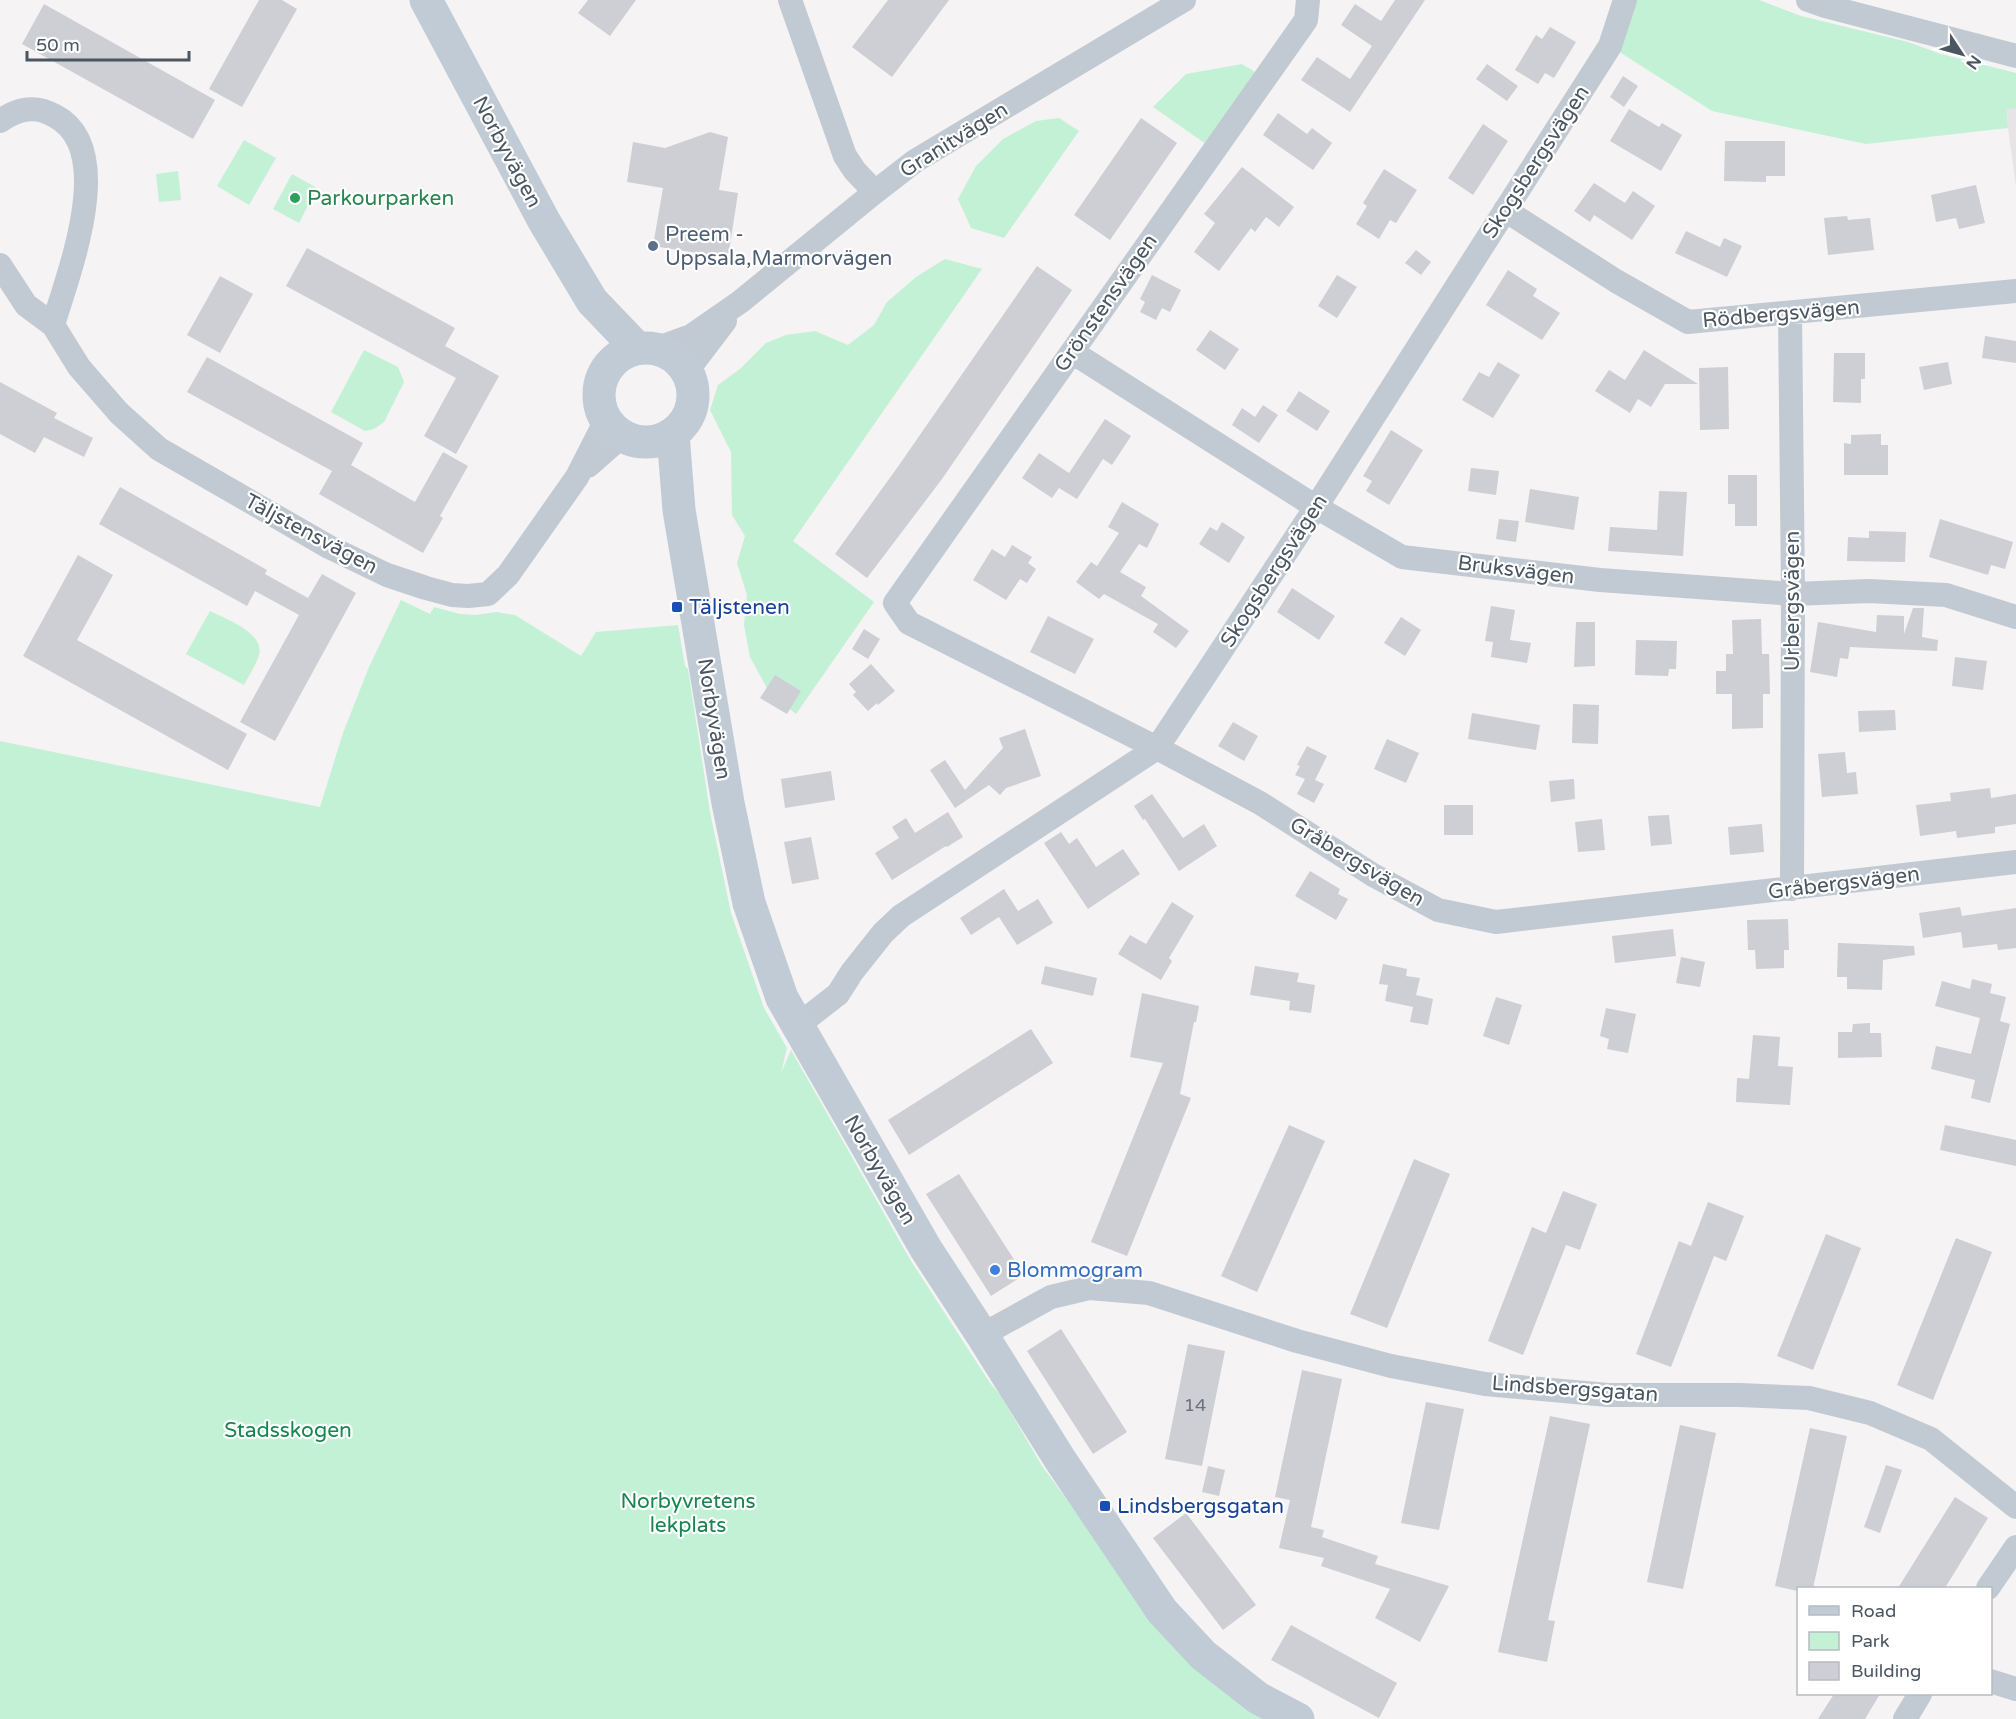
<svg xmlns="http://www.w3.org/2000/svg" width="2016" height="1719" font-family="'Varela Round',sans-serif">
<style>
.education{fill:#e6e4e5}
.green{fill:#c3f1d5}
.building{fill:#cdcfd5}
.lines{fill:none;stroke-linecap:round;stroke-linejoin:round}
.street{stroke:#c1cad2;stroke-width:24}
.secondary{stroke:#c1cbd6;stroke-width:33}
.leisure-dot{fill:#2e9e5b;stroke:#fff;stroke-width:2}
.service-dot{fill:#5c6f8a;stroke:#fff;stroke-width:2}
.transit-dot{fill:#1a4fb4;stroke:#fff;stroke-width:2}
.shop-dot{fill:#3f7fe0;stroke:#fff;stroke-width:2}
.labels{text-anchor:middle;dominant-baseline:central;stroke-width:4.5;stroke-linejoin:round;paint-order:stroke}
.number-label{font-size:18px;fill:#6b747e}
.street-label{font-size:21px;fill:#4a5661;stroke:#fff}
.leisure-label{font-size:21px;fill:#27864d;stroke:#fff;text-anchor:start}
.service-label{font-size:21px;fill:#4e5e75;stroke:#fff;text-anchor:start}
.transit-label{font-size:21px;fill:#164399;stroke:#fff;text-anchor:start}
.shop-label{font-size:21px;fill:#366cbe;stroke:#fff;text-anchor:start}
.park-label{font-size:21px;fill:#17864f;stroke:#fff}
</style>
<rect width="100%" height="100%" fill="#f5f3f3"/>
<path class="education" d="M 2007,108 L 2016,108 L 2016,187 L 2008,128 Z"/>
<path class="green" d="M 1625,0 L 1759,0 L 1801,16 L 1908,42 L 1941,54 L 2016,73 L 2016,108 L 2007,109 L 2008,128 L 1866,144 L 1712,111 L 1610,46 Z
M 1242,64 L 1265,78 L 1213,149 L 1153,107 L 1186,74 Z
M 1059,118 L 1079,131 L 1004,238 L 971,228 L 958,199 L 976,166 L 1003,139 L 1036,121 Z
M 244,140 L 276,158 L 249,205 L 217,186 Z
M 178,171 L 181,200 L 159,202 L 156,174 Z
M 292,174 L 317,188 L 299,223 L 273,209 Z
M 945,259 L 982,269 L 793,541 L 874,602 L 796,714 L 769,692 L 750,657 L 744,625 L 747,595 L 737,563 L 745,536 L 732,515 L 731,452 L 710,410 L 718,385 L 740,369 L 766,343 L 786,335 L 815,331 L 848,345 L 874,325 L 887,302 L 916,277 Z
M 364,350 L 398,367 L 404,382 L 384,422 L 374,429 L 365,431 L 331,412 Z
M 401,600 L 430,614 L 434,607 L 460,614 L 476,615 L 496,612 L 515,615 L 581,656 L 596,632 L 678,625 L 685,666 L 688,669 L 710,812 L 731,913 L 764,1008 L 787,1048 L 781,1073 L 791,1050 L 911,1261 L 990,1383 L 1001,1396 L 1042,1466 L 1110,1558 L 1275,1719 L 0,1719 L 0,741 L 320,807 L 343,733 L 369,667 Z
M 210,611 C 226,619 265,633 259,655 C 256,665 249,675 244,685 L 186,654 Z"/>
<path class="building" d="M 259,0 L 282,0 L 297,9 L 242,107 L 209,89 Z
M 588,0 L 636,0 L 610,36 L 578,13 Z
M 888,0 L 949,0 L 892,77 L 852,47 Z
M 1395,0 L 1425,0 L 1350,112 L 1301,80 L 1317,57 L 1350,79 L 1372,46 L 1341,25 L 1355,4 L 1381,21 Z
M 44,4 L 215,100 L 193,139 L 22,44 Z
M 1550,27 L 1576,42 L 1554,78 L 1545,73 L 1538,84 L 1515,70 L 1536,35 L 1542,39 Z
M 1487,64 L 1518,86 L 1507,101 L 1476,79 Z
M 1623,76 L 1638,86 L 1624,107 L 1610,97 Z
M 1629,109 L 1659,127 L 1662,123 L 1682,135 L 1661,171 L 1610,141 Z
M 1278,113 L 1307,134 L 1312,128 L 1332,143 L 1313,170 L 1263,135 Z
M 1141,118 L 1177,143 L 1110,240 L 1074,215 Z
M 1483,124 L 1508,141 L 1473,195 L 1448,178 Z
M 710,132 L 728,137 L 719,190 L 738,193 L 728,258 L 653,246 L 663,188 L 627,182 L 633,142 L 665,148 Z
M 1725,141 L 1785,141 L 1785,176 L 1766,176 L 1766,182 L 1724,181 Z
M 1242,167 L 1294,207 L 1279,227 L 1266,217 L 1255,232 L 1251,228 L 1219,271 L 1194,252 L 1215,223 L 1204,214 Z
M 1384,169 L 1417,190 L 1396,223 L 1390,220 L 1379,239 L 1356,224 L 1367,206 L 1363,203 Z
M 1594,183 L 1625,203 L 1633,191 L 1655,206 L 1632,240 L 1594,215 L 1590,222 L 1574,211 Z
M 1976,185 L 1985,223 L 1959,229 L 1956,218 L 1936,222 L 1931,195 Z
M 1847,216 L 1848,220 L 1870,218 L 1874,250 L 1828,255 L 1824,218 Z
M 1686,231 L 1720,247 L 1724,238 L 1742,246 L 1727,277 L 1675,253 Z
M 307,248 L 455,328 L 445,346 L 499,376 L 456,454 L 424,436 L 456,378 L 286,286 Z
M 1416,250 L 1431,262 L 1421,275 L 1405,263 Z
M 1037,266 L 1072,290 L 942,479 L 867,578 L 835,554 L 897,468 Z
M 1508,270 L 1537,289 L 1533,296 L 1560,313 L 1542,340 L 1486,305 Z
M 1152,275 L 1181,290 L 1170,312 L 1162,308 L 1156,320 L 1140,312 L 1145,302 L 1140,299 Z
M 1337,275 L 1357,287 L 1337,318 L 1318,306 Z
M 220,276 L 253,294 L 220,353 L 187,335 Z
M 1210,330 L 1239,349 L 1225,370 L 1196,350 Z
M 1985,336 L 2016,341 L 2016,363 L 1982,358 Z
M 1644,350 L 1698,384 L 1665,384 L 1651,407 L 1638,399 L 1630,413 L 1595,391 L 1609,370 L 1625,380 Z
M 1834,353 L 1865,353 L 1865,379 L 1861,379 L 1861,403 L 1833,402 Z
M 207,357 L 363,443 L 351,465 L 415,502 L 443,452 L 468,466 L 440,516 L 443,518 L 423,553 L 319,494 L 332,471 L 187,392 Z
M 1498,362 L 1520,375 L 1493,418 L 1462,400 L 1479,372 L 1489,377 Z
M 1948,362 L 1952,384 L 1924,390 L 1919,367 Z
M 1728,367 L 1729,429 L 1700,430 L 1699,368 Z
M 0,382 L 57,413 L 54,418 L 93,438 L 84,457 L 44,437 L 35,453 L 0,434 Z
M 1299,391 L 1330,411 L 1317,431 L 1286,411 Z
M 1263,405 L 1278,415 L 1259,443 L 1232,425 L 1242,408 L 1255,417 Z
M 1105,419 L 1131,436 L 1112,465 L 1103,459 L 1077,499 L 1059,488 L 1052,498 L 1022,478 L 1039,453 L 1069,473 Z
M 1391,430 L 1423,450 L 1389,505 L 1366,491 L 1372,481 L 1363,476 Z
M 1881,434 L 1881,445 L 1888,445 L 1888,475 L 1844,475 L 1844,443 L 1851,444 L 1851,435 Z
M 1471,468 L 1499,471 L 1496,495 L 1468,491 Z
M 1728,475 L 1757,475 L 1757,526 L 1735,526 L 1735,504 L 1728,504 Z
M 120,487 L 267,570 L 265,574 L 308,598 L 322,574 L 356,593 L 275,741 L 240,722 L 299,615 L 255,591 L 247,606 L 99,524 Z
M 1530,489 L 1579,497 L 1574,530 L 1525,522 Z
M 1659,491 L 1687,492 L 1683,556 L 1608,551 L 1610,527 L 1657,530 Z
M 1122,502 L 1159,524 L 1147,548 L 1139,544 L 1120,572 L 1146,587 L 1141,596 L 1189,631 L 1176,648 L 1153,632 L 1158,624 L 1104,594 L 1099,599 L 1076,582 L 1091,562 L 1097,566 L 1119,533 L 1108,527 Z
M 1499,519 L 1519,521 L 1516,542 L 1496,539 Z
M 1940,519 L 2013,542 L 2005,569 L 1991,565 L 1988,575 L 1929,557 Z
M 1222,522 L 1245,537 L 1229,563 L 1199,544 L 1210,527 L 1217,531 Z
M 1869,531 L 1906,532 L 1905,562 L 1847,561 L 1848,537 L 1869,538 Z
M 1012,545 L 1032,557 L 1028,563 L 1036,569 L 1027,583 L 1020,579 L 1006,600 L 973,580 L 992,549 L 1005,557 Z
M 78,555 L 113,575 L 77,640 L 247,734 L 228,770 L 23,656 Z
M 1292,588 L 1335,616 L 1319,640 L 1277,612 Z
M 1491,606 L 1515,610 L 1510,640 L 1531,643 L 1527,663 L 1491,657 L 1493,642 L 1485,641 Z
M 1913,608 L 1924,608 L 1922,637 L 1938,640 L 1937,651 L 1850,647 L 1848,659 L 1840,658 L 1837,677 L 1810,672 L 1818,622 L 1876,632 L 1877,615 L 1904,616 L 1904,634 Z
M 1048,616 L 1094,639 L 1075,674 L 1030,652 Z
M 1401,617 L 1421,630 L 1405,656 L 1384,643 Z
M 1761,619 L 1762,654 L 1769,654 L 1770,694 L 1763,694 L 1763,728 L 1732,729 L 1732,694 L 1716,694 L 1716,671 L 1726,671 L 1726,654 L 1733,654 L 1732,620 Z
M 1576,622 L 1595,622 L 1595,666 L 1574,667 Z
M 864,629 L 880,639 L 868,659 L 852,649 Z
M 1636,640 L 1677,641 L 1676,669 L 1669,669 L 1668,676 L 1635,675 Z
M 1955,657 L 1987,661 L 1983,690 L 1952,686 Z
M 871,664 L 895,691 L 878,705 L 877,703 L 868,711 L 853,695 L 856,692 L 849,684 Z
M 775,675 L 801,691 L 787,714 L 760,698 Z
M 1573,704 L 1599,705 L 1598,744 L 1572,743 Z
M 1895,710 L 1896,730 L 1859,732 L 1858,711 Z
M 1472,713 L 1540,725 L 1536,750 L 1468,739 Z
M 1233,722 L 1258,736 L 1244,761 L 1218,746 Z
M 1025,729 L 1041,776 L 1006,788 L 1000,795 L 989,785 L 955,808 L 930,770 L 945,760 L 965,790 L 1003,748 L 999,738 Z
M 1387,739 L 1419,753 L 1406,783 L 1374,769 Z
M 1307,746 L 1327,756 L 1315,780 L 1324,784 L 1314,803 L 1297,794 L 1305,779 L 1295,775 L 1300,766 L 1297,765 Z
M 1845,752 L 1847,773 L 1856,772 L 1858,794 L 1822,797 L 1818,754 Z
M 831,771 L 835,800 L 785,808 L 781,779 Z
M 1574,779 L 1575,799 L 1551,802 L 1549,781 Z
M 1990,788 L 1991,798 L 2016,794 L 2016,824 L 1995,827 L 1995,833 L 1957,838 L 1956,831 L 1920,836 L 1916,805 L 1951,801 L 1950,793 Z
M 1152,794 L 1183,838 L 1204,824 L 1217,846 L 1179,871 L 1145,819 L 1143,820 L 1134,806 Z
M 1444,805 L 1473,805 L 1473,835 L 1444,835 Z
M 948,812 L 963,837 L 947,847 L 946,846 L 892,880 L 875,853 L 899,838 L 892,827 L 906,818 L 915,833 Z
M 1669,815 L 1672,844 L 1651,846 L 1648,816 Z
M 1602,819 L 1605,850 L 1578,852 L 1575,822 Z
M 1762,824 L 1764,852 L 1730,855 L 1728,827 Z
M 1061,832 L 1069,844 L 1077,838 L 1096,867 L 1123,849 L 1140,874 L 1088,909 L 1044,843 Z
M 811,837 L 819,879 L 792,884 L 784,842 Z
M 1310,871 L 1340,889 L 1338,894 L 1348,899 L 1336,920 L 1295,896 Z
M 1004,889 L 1018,911 L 1038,899 L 1053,923 L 1017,945 L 999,917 L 971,935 L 960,918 Z
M 1172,902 L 1194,916 L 1169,958 L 1172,961 L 1161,980 L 1118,954 L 1130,935 L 1146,944 Z
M 1960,907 L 1962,916 L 2016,908 L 2016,948 L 1998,950 L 1997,944 L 1963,948 L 1961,932 L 1923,938 L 1919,913 Z
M 1788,919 L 1789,950 L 1784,950 L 1784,968 L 1756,969 L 1755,950 L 1748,950 L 1747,920 Z
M 1673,929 L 1676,956 L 1615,963 L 1612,936 Z
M 1838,943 L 1914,946 L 1915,955 L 1883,960 L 1882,990 L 1847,989 L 1847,977 L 1837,977 Z
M 1681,957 L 1705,962 L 1700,987 L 1676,983 Z
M 1383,964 L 1407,969 L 1406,976 L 1420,978 L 1416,995 L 1433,999 L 1428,1025 L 1410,1022 L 1413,1007 L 1385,1001 L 1388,985 L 1379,984 Z
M 1045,966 L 1097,978 L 1093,996 L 1041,984 Z
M 1255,966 L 1299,973 L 1297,982 L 1315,985 L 1311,1013 L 1289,1010 L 1290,1001 L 1250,995 Z
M 1972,979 L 1992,984 L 1990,993 L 2006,997 L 2000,1021 L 2010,1024 L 1990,1103 L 1971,1098 L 1975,1080 L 1931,1069 L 1936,1046 L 1971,1054 L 1980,1018 L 1935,1006 L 1942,981 L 1970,989 Z
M 1142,993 L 1199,1006 L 1196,1022 L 1194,1022 L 1180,1094 L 1191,1098 L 1127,1256 L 1091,1242 L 1163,1063 L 1130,1057 Z
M 1496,997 L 1522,1005 L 1509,1045 L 1483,1036 Z
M 1606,1008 L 1636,1014 L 1628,1053 L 1607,1049 L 1609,1039 L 1600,1036 Z
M 1870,1023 L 1870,1033 L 1881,1033 L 1882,1057 L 1838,1058 L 1838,1032 L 1852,1032 L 1853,1024 Z
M 1031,1029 L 1053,1063 L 909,1155 L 888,1120 Z
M 1753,1035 L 1780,1037 L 1778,1066 L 1793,1067 L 1790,1105 L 1736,1102 L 1737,1078 L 1749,1079 Z
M 1289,1125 L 1325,1141 L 1257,1292 L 1221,1276 Z
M 1945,1125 L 2016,1140 L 2016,1166 L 1940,1150 Z
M 1414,1159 L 1450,1174 L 1387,1328 L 1350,1314 Z
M 959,1174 L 1024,1275 L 991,1296 L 926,1194 Z
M 1563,1191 L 1597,1204 L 1580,1250 L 1566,1245 L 1523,1355 L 1488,1341 L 1532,1227 L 1546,1233 Z
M 1708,1202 L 1744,1216 L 1726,1261 L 1714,1256 L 1671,1367 L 1636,1354 L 1679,1241 L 1691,1246 Z
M 1826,1234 L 1861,1248 L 1813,1370 L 1777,1356 Z
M 1956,1238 L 1992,1252 L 1933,1400 L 1897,1385 Z
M 1061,1329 L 1127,1432 L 1093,1454 L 1027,1351 Z
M 1188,1344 L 1225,1351 L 1202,1466 L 1165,1459 Z
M 1302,1370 L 1342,1379 L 1311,1527 L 1324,1530 L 1322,1537 L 1378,1556 L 1375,1564 L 1449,1586 L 1420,1642 L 1375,1618 L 1390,1589 L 1321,1566 L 1324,1558 L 1279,1548 L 1290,1500 L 1275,1497 Z
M 1426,1402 L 1464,1409 L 1439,1530 L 1401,1523 Z
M 1550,1416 L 1590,1424 L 1548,1620 L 1555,1621 L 1547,1662 L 1498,1652 Z
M 1680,1425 L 1716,1433 L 1683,1589 L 1647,1582 Z
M 1810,1428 L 1847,1436 L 1813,1588 L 1798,1588 L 1798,1591 L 1775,1586 Z
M 1886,1465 L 1902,1470 L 1880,1533 L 1864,1527 Z
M 1208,1466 L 1225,1470 L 1219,1496 L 1202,1492 Z
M 1955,1497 L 1988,1518 L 1945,1588 L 1898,1588 Z
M 1186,1513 L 1256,1605 L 1223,1630 L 1153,1538 Z
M 1291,1625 L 1397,1683 L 1379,1718 L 1271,1660 Z
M 1834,1694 L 1880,1694 L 1865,1719 L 1818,1719 Z"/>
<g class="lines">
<path class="street" d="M 790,0 L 845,156 L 855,171 L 875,192
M 1308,0 L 1306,20 L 895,603 L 909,623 L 1157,748 L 1260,803 L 1373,875 L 1438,910 L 1496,922 L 2016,862
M 1808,0 L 1825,6 L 2016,56
M 0,121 C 18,108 36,105 55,116 C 118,149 68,274 53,325
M 1505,210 L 1616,281 L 1688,322 L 2016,291
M 0,265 L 26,305 L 53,325 L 79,367 L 119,413 L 159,449 L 329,547 L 387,575 L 426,588 L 452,595 L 468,596 L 488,594 L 508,575 L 577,477 L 606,420
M 1790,314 L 1793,594 L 1792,889
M 655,349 L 691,336 L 740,302 L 875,192 L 915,161 L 1184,0
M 1072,352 L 1316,507 L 1402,557 L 1600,580 L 1793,594 L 1869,591 L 1946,595 L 2016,617
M 687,371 L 725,321
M 588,466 L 622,436
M 797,1026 L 838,994 L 852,972 L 883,933 L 901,916 L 1157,748 L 1316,507 L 1610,46 L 1625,0
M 982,1335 L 1051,1297 L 1089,1288 L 1149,1293 L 1297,1341 L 1391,1366 L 1485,1384 L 1608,1395 L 1740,1395 L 1809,1398 L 1870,1413 L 1931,1439 L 2016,1507
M 1988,1588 L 2016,1547
M 1990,1681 L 2016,1689
M 1905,1719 L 1920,1694"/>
<path class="secondary" d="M 426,0 L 544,221 L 592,301 L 637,348
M599 395a47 47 0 1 1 94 0a47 47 0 1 1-94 0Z
M 673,434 L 679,510 L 728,803 L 749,903 L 782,998 L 926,1249 L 982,1335 L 1061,1461 L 1162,1611 L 1203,1655 L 1258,1698 L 1298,1719"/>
</g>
<circle class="leisure-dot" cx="295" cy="198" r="6"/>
<circle class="service-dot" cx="653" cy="246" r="6"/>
<g class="transit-dot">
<rect x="671" y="601" width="12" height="12" rx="3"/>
<rect x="1099" y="1500" width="12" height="12" rx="3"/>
</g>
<circle class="shop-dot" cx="995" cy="1270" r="6"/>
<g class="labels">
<g class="number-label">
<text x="1195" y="1405">14</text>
</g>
<g class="street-label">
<text transform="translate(954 140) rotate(-32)">Granitvägen</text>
<text transform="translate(507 152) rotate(62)">Norbyvägen</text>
<text transform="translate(1536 162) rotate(-57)">Skogsbergsvägen</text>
<text transform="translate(1106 303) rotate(-55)">Grönstensvägen</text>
<text transform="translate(1781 314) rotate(-5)">Rödbergsvägen</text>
<text transform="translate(311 534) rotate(28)">Täljstensvägen</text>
<text transform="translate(1516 570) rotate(7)">Bruksvägen</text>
<text transform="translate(1274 571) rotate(-57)">Skogsbergsvägen</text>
<text transform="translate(1792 601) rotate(-90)">Urbergsvägen</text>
<text transform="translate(714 719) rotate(81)">Norbyvägen</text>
<text transform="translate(1357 862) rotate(31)">Gråbergsvägen</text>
<text transform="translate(1844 883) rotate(-7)">Gråbergsvägen</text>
<text transform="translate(880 1170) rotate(60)">Norbyvägen</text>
<text transform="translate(1575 1389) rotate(4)">Lindsbergsgatan</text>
</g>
<g class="leisure-label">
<text x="307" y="198">Parkourparken</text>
</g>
<g class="service-label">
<text x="665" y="234">Preem -<tspan x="665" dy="24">Uppsala,Marmorvägen</tspan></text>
</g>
<g class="transit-label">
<text x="689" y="607">Täljstenen</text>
<text x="1117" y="1506">Lindsbergsgatan</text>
</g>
<g class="shop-label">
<text x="1007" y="1270">Blommogram</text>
</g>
<g class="park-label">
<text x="288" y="1430">Stadsskogen</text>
<text x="688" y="1501">Norbyvretens<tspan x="688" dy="24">lekplats</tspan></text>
</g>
</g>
<rect x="1797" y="1587" width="195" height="108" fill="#ffffff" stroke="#b7bbc0" stroke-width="1.5"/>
<rect x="1809" y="1606" width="30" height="9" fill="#c1cbd6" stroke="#b7bbc0" stroke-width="1.5"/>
<text x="1851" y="1617" font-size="18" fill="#4a5661">Road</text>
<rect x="1809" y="1632" width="30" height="18" fill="#c3f1d5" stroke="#b7bbc0" stroke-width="1.5"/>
<text x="1851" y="1647" font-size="18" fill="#4a5661">Park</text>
<rect x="1809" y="1662" width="30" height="18" fill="#cdcfd5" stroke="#b7bbc0" stroke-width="1.5"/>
<text x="1851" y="1677" font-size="18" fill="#4a5661">Building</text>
<g transform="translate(1962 54) rotate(126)" stroke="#ffffff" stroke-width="4.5" paint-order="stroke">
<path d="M0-4.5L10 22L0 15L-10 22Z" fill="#4a5661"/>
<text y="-9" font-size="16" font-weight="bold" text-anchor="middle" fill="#4a5661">N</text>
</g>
<path d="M27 51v9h162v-9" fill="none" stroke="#4a5661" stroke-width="3"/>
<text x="36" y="51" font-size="18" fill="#4a5661" stroke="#ffffff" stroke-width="4.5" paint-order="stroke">50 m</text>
</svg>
